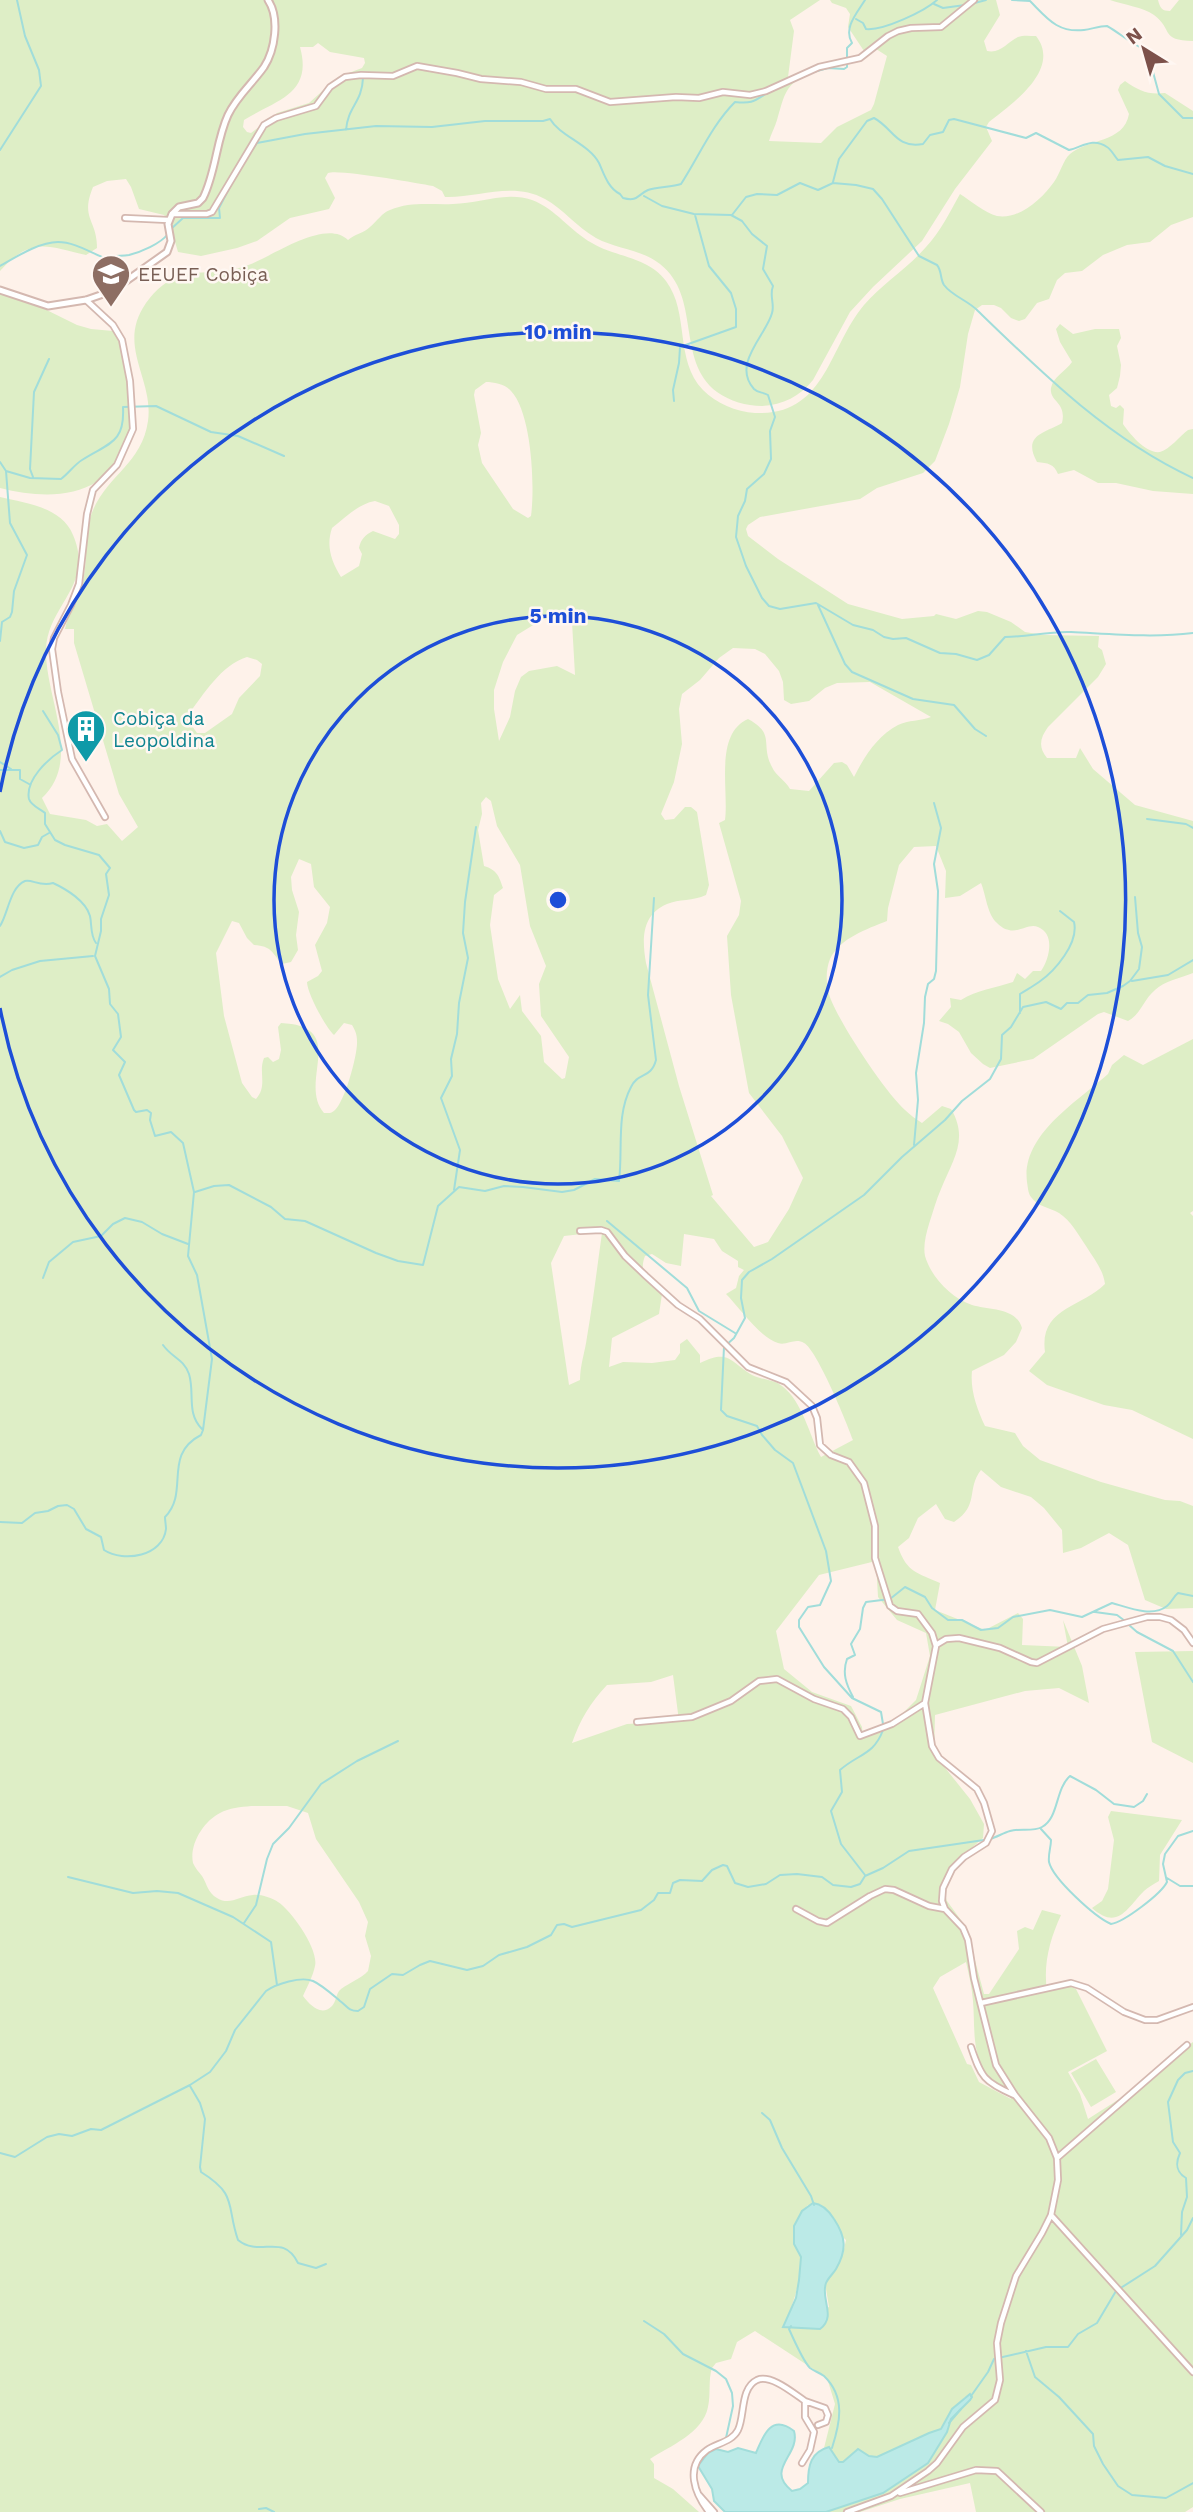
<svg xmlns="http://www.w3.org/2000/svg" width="1193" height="2512" font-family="'Work Sans',sans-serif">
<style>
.green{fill:#deeec6;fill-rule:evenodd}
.water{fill:#bbeae7;stroke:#a1ddda;stroke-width:2}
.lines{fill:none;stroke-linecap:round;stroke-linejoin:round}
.stream{stroke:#a1ddda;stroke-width:2}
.minor-casing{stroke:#d4b8b0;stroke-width:8}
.tertiary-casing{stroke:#d4b8b0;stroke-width:9}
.minor{stroke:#fff;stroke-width:4.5}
.tertiary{stroke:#fff;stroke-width:5}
.ring{fill:none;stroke:#1d4ed8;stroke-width:3.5}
.labels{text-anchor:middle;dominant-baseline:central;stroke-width:5;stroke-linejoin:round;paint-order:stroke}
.education-label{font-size:19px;fill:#785e54;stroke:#fff7f2;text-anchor:start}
.culture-label{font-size:19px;fill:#0d838f;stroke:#fff7f2;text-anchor:start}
.centre{fill:#1d4ed8;stroke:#fff7f2;stroke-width:3.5}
.ring-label{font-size:21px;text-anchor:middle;font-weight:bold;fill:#1d4ed8;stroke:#fff7f2;stroke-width:5;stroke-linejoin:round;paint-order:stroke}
</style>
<rect width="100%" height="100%" fill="#fef2ea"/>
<path class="green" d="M 0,0 L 820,0 L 790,20 L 794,31 L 788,77 L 811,72 C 784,85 785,94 777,120 C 775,127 771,134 769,141 L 821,143 L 837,127 L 871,110 L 874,104 L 887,56 L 873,47 L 864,51 L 848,27 L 850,14 L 846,8 L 832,3 L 830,0 L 996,0 L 1000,15 L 984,41 L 987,51 C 1001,54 1007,42 1018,37 C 1023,35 1030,36 1036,36 C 1062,69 1012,104 989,122 L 986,127 L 992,141 L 955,189 L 922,241 L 873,287 L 850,312 L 813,380 C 800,396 783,405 762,406 C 746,406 730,401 717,392 C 675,360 702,297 660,264 C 641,249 616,249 596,238 C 577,227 563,209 545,199 C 513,181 478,198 445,197 L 442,191 L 433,186 C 415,183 339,169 328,173 L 325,178 L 335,198 L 329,209 L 290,218 L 257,241 L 237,248 L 201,256 L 178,252 L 169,221 L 164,215 L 139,209 L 131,187 L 126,179 L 107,181 L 93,187 C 80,219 97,219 97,248 L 86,255 C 47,246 31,236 0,271 ZM 318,43 L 330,52 L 364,58 L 365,63 L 362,68 L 338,77 L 309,103 L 277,113 L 251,133 L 247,132 L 243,127 L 244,120 C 277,100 313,94 300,47 L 313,47 Z
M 1110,0 L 1158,0 C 1160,8 1162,11 1170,11 L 1179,0 L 1193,0 L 1193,41 C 1159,40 1174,30 1154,15 C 1143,7 1124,5 1110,0 Z
M 1125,81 C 1139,91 1148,95 1165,93 L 1193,111 L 1193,217 L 1171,225 L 1150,242 L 1127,245 L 1103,255 L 1082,271 L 1065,273 L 1057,280 L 1049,299 L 1037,303 L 1025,319 L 1019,321 L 1011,318 L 1001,308 L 994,305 L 982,305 L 975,310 L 968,334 L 960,387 L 949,424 L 935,461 L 923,473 L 877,488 L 860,499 L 760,517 L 748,525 L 746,529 L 748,536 L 778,559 L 848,604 L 902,619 L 934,616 L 936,614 L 956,619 L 978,611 L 987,612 L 1011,622 L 1025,632 L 1043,635 L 1099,636 L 1098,647 L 1102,650 L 1106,664 L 1098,677 L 1048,727 C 1040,738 1038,747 1047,758 L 1076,758 L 1080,748 L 1093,769 L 1135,805 L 1193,821 L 1193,973 C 1181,978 1164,981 1155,990 C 1144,999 1141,1014 1128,1021 L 1104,1012 L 1098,1014 L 1033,1059 L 990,1068 L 983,1064 L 971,1053 L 959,1032 L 948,1024 L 939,1021 L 951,1007 L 950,998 L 961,1000 C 977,990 995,988 1013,982 L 1017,973 L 1025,979 L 1033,971 L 1041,971 C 1049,960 1056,934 1038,927 C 1026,922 1014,940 997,923 C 987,914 986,895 981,883 L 960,896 L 945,898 L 946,871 L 936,846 L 914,847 L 899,865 L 888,908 L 887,921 C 867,929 840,938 830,959 C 826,969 826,980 828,991 C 834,1016 885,1092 905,1110 C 910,1115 916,1119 922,1123 L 942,1106 L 951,1109 C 969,1139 953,1160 941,1189 C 936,1200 933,1212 929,1224 C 926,1234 923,1246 925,1256 C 931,1277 951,1298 972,1305 C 988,1310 1016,1307 1022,1328 L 1016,1342 L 1004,1355 L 972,1371 C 970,1390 977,1409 985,1426 L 1015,1433 L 1023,1446 L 1040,1460 L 1101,1482 L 1165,1500 L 1180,1501 L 1193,1506 L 1193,1608 L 1166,1609 L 1145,1600 L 1128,1545 L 1109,1533 L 1081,1548 L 1063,1553 L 1062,1530 L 1044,1508 L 1031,1497 L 1001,1487 L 981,1470 C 966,1489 980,1505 954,1522 L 945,1519 L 936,1504 L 918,1518 L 909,1538 L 898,1547 C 907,1573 918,1573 940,1583 L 935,1610 L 985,1630 L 1018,1613 L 1023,1619 L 1022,1645 L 1068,1647 L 1063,1620 L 1082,1666 L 1089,1703 L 1059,1688 L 1025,1691 L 935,1715 L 934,1754 L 970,1799 L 984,1824 L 983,1838 L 958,1860 L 959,1864 L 948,1881 L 945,1894 L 947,1901 L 966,1927 L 984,1994 L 989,1994 L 1019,1949 L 1017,1931 L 1025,1927 L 1033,1930 L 1042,1910 L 1061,1915 C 1050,1939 1043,1964 1047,1991 L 1067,1985 L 1076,1989 L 1107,2051 L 1068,2072 L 1080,2094 L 1088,2119 L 1124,2096 L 1162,2064 L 1193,2042 L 1193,2507 L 1185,2512 L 976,2512 L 970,2483 L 900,2499 L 860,2512 L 826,2512 L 883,2493 L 926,2464 L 947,2432 L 951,2419 L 970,2400 L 965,2397 L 952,2409 L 941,2429 L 929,2433 L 877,2457 L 869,2456 L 858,2449 L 843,2462 L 839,2462 L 829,2447 L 824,2448 L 835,2404 L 827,2378 L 755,2331 L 737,2342 L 731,2359 L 716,2363 L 712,2368 C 708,2380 711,2394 708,2407 C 703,2433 670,2446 650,2459 L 654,2464 L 654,2478 L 673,2489 L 699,2512 L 0,2512 L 0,497 C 25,503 62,507 73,535 C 95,586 47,605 46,650 C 45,697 83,760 42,798 L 50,814 L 86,820 L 97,826 L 107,824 L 122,841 L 138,827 L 119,794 L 74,643 L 74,629 L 65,629 C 68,613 78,600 82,584 C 89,561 83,532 93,510 C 109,474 142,463 148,421 C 154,378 116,346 146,303 C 156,289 168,279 184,274 C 203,272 224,272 243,267 C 268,260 324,217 348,240 C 355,234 364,233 370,227 C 377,221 382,213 390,210 C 411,201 431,205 453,204 C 479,204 506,191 532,200 C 556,209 570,231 592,243 C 617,258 647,256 666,281 C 690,313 674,360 703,390 C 716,403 736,412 755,413 C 826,416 828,348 864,305 C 882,284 907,269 926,247 C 940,232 950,212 960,194 C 971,201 985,213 997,216 C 1019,220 1042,199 1054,182 C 1060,174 1063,160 1070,154 C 1087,139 1124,143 1129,114 L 1118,90 L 1120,85 ZM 486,382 C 494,382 505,384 511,391 C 532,413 535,487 531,516 L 528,518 L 513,509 L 482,463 L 478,445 L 481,433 L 474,395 L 475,390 ZM 375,501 L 389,506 L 399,525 L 399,534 L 395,539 L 373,531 C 365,535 361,539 359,548 L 362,554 L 359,566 L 341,577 C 331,561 326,546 332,528 C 346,517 358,504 375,501 ZM 543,619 L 572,622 L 575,675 L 557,666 L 529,671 L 521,677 L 515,691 L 510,717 L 499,741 L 494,709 L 494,690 L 503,662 L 517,635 ZM 733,648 L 755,649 L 765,654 L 779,671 L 783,682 L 784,700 L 791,704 L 809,701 L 825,688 L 837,683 L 870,682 L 931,717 C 921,721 908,720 898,725 C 877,736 864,757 854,777 L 847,765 L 842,762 L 834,763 L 809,791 L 790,789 C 785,780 776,776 772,767 C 760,744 776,734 748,719 C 714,734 729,791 725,820 L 719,823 L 741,901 L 739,915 L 727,936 L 731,995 L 749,1093 L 782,1136 L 803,1178 L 789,1209 L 768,1242 L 754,1247 L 711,1196 L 713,1195 L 679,1086 L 646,963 C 642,940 641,915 667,904 C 679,899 693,901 706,895 L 709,885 L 697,812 L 691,807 L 685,807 L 674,819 L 665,820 L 661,814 L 674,782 L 682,744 L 679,709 L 682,694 L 700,680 L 719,658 ZM 247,657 L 257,660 L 262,664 L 260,676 L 239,698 L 232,714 L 205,733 L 197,733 L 190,723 L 188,715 C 204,694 221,665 247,657 ZM 486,797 L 491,801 L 497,826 L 520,865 L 530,926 L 546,966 L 539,984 L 541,1016 L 569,1057 L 565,1078 L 562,1079 L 544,1062 L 541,1036 L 522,1011 L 520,995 L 510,1009 L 498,979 L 490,925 L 494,895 L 503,888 C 499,876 497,870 484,866 L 478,830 L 482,814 L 481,803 ZM 299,859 L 311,864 L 314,887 L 330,907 L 327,923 L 315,945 L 322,971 L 318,976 L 307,982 C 307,993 326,1028 334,1035 L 344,1023 L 352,1025 C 355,1030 357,1034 357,1041 C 358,1054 345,1101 335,1110 C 331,1114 329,1113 324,1113 C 297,1082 350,1026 281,1023 L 278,1027 L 281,1050 L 279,1059 L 273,1062 L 268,1057 L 264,1058 C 258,1072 268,1086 256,1099 L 252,1097 L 242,1083 L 224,1016 L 216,953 L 232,921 L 239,923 L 247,938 L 254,945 C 272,946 272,953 282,964 L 291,962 L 298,950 L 296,935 L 299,912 L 292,890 L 291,877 ZM 600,1232 L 602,1233 C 597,1268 593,1302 587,1337 C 585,1352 580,1365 580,1380 L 569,1385 L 551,1263 L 564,1236 ZM 684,1234 L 714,1239 L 722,1251 L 738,1261 L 738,1267 L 744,1270 L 739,1276 L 736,1288 L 726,1294 C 739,1307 760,1338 778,1343 C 787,1346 795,1337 804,1343 C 817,1350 847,1423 853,1440 L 821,1457 C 809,1435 803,1402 782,1386 C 774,1379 761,1380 752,1375 C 729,1361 729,1349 700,1363 L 700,1355 L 687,1339 L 680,1344 L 680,1353 L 675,1360 L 652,1363 L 623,1362 L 609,1367 L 612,1338 L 659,1314 L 662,1294 C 649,1282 638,1274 645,1256 L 652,1254 L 666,1263 L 681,1266 ZM 876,1561 L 878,1597 L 897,1620 L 926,1633 L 930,1656 L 916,1700 L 899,1717 L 879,1731 L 863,1737 L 862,1727 L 851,1706 L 812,1692 L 784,1669 L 776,1631 L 819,1575 ZM 673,1675 L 679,1721 L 627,1724 L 572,1743 C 580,1720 590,1703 607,1685 L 651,1682 ZM 251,1806 L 287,1806 L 308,1813 L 316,1839 L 359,1902 L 368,1922 L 365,1936 L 371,1956 L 368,1971 C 361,1979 344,1985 339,1991 C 336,1995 336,2002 332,2006 C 321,2017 310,2005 303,1996 C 307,1987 313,1976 315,1966 C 319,1950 292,1911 278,1902 C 272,1898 260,1894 253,1895 C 239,1896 230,1906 217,1898 C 208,1893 207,1884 202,1876 C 199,1872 195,1868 193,1863 C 189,1844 204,1821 220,1813 C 229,1808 241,1807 251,1806 ZM 966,1962 C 969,1975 972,1988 973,2001 C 975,2024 972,2045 982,2067 C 988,2082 1005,2085 1011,2099 L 979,2082 L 971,2065 L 967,2064 L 933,1988 L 940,1977 ZM 808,2205 L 846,2240 L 843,2254 L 825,2283 L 829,2307 L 783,2327 C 793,2305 800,2285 801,2261 C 801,2255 798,2252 796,2246 C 789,2230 798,2216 808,2205 Z
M 0,287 L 77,325 L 91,329 L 113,331 L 117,335 C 124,357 135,414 128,436 C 111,499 52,501 0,488 Z
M 1060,324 L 1073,334 L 1095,329 L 1119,329 L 1121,338 L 1117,346 L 1121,365 L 1120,376 L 1117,388 L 1109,395 L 1111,406 L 1116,408 L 1120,405 L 1124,409 L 1123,424 C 1130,434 1146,454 1160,452 C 1170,449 1180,436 1188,430 L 1193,429 L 1193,494 L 1153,491 L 1116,483 L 1098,483 L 1074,470 L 1058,474 C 1054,464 1048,463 1037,462 C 1022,435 1045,433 1062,423 C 1067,402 1049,402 1051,388 C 1053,377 1066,371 1072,362 L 1060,342 L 1056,329 Z
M 1193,1039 L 1193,1211 L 1190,1213 L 1193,1216 L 1193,1439 L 1132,1410 L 1104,1405 L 1047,1385 L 1029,1371 L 1045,1352 C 1039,1308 1081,1308 1105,1284 C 1103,1269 1094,1259 1086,1246 C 1078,1234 1071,1221 1059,1213 C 1049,1207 1038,1207 1031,1197 C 1028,1193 1028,1188 1027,1182 C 1021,1135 1077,1102 1108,1074 L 1112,1065 L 1124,1055 L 1143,1065 Z
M 1193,1651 L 1193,1763 L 1152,1742 L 1135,1652 Z
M 1111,1811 L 1182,1820 L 1160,1855 L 1159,1881 C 1154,1884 1148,1887 1144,1891 C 1127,1908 1118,1931 1092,1908 L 1102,1901 L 1108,1889 L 1114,1840 L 1108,1817 Z
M 1096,2059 L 1116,2092 L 1091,2107 L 1071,2073 Z"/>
<path class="water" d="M 813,2203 C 823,2204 829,2211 834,2219 C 846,2237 847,2250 836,2269 C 833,2274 828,2278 826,2283 C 820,2299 837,2316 820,2329 L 783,2327 L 796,2298 L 799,2280 L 801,2257 L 794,2244 L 794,2226 L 802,2211 Z
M 970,2394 L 972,2397 L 970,2400 L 951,2419 L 947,2432 L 928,2463 L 883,2493 L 826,2512 L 725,2512 L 714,2501 L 712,2489 L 698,2466 L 708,2453 L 716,2449 L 728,2452 L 738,2448 L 756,2453 C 763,2436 771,2413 794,2431 C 801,2455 764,2469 792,2491 L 800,2489 L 808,2483 C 808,2465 811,2452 829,2447 L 839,2462 L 843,2462 L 858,2449 L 869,2456 L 877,2457 L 929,2433 L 941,2429 L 952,2409 Z"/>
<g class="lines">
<path class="stream" d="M 1012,0 L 1030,1 C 1047,18 1057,33 1084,30 C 1092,29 1099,26 1107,26 C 1120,33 1133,46 1147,50 L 1159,94 L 1183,118 L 1193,118
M 934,4 L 943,8 L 965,5
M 971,4 L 986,0
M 856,19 L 863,23 L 866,29 C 883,31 925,11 937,0
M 810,73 L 828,68 L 844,69 L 847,67 L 847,48 L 852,43 C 843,28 857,13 865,0
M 346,130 C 348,106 362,103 363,78
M 0,150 L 41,86 L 39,70 L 25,36 L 17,0
M 247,157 L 257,143 L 305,134 L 376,126 L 432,127 L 485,121 L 543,121 L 550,119 C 560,136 589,144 599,163 C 604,174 608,188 620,194 L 623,198 C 638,202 637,195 648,190 C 656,187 672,187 681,184 C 699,156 712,125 735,102 C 753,104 754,101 769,92
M 833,182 L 839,159 L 867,121 L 874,118 C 893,128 896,149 923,144 L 930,135 L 943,132 L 949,120 L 954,119 L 1026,138 L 1036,133 L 1069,150 C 1082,147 1093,137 1107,147 C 1112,150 1114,156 1118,160 L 1148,157 L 1165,166 L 1193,174
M 644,196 L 662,206 L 694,214 L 731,215 L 742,221 L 752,234 L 767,246 L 763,269 L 773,286 C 769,296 775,304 772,313 C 767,334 731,364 754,389 C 758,393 763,392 768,395 L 775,417 L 770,431 L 771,459 L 764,474 L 747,489 L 745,501 L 738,516 L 736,537 L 746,566 L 762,598 L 769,606 L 780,609 L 816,603 L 853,625 L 873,630 L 884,637 L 893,639 L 906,638 L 940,653 L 956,654 L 977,660 L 989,655 L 1005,637 C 1027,637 1049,631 1071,632 C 1112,634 1153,638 1193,633
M 732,215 L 746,197 L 757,194 L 777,195 L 800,183 L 818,190 L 833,183 L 856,185 L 873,189 L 882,199 L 919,256 L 937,265 C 942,271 940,279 944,285 C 952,296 969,301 978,311 C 1044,375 1109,439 1193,478
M 171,229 L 183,218 L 220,218 L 219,208 L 235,177
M 0,266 C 16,257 39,242 58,242 C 75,242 91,253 107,259 C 115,254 120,257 129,255 C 141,252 160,244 168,234
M 674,401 L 673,390 L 679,363 L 680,347 L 736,327 L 736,309 L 731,293 L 709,266 L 695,215
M 0,462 L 6,471 L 10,523 L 27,555 L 14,591 L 12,612 L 10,617 L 2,622 L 0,641
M 6,471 L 30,478 L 61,479 C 69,473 74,465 82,460 C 108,443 125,444 123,407 L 156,406 L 211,432 L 238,436 L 284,456
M 33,477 L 30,469 L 34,392 L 49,359
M 818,605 L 845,664 L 852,672 L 913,699 L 954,705 L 975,729 L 986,736
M 0,762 L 11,769
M 0,770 L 20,770 L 20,779 L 29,784
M 1147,819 L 1186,824 L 1193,828
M 0,831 L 5,842 L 24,848 L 38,845 L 42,837 L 49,833
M 0,926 C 8,914 10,887 25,881 C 32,879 40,887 53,883 C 66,889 86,901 90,916 C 92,925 90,935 96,943
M 0,977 L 12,970 L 40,961 L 93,956
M 1132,981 L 1168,975 L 1193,960
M 1020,1013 L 1020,994 C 1026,990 1032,987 1039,982 C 1055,971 1079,943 1074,922 L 1060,911
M 914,1145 L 918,1100 L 916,1073 L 924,1023 L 925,997 L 928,984 L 934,979 L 936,971 L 938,891 L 934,864 L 941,828 L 934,803
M 454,1190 L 460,1150 L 441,1098 L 452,1076 L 451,1059 L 457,1034 L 459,1003 L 468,958 L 463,933 L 465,902 L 476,827
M 195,1192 L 214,1186 L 229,1185 L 271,1207 L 285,1219 L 305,1221 L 376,1253 L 398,1261 L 423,1265 L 438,1206 L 459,1187 L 485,1191 L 504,1186 L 523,1187 L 562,1192 L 574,1190 L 595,1179 L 619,1181 C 623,1150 616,1115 631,1087 C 638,1072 651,1079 656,1060 L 648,995 L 654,898
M 607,1221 L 687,1288 L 699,1311 L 735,1333
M 43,1278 L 49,1262 L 73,1242 L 101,1236 L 113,1224 L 125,1218 L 142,1222 L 162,1234 L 188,1244
M 163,1345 C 172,1358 183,1358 189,1374 C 195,1393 186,1413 202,1429
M 0,1522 L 22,1523 L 35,1513 L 48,1511 L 58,1506 L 67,1505 L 74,1509 L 86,1529 L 101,1537 L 104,1550 C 124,1563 163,1556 166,1529 C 166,1525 165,1521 165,1517 C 190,1492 162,1455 201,1435 L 203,1430 L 212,1359 L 197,1275 L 188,1256 L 194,1192 L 183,1143 L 171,1132 L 155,1136 L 150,1120 L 151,1113 L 147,1110 L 136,1112 L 134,1110 L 119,1075 L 125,1062 L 113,1050 L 121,1037 L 118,1014 L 110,1004 L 109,989 L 95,956 L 101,931 L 101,919 L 109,895 L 106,874 L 110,868 L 99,855 L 65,845 L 55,840 L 45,824 L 45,813 C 41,809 31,806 29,799 C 25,780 48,759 62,750 L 58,735 L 43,711
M 1095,1612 L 1117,1615 L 1125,1621
M 1129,1625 L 1137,1632 L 1173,1651 L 1193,1682
M 853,1697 C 846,1684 842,1673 847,1659 L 855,1655 L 851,1644 L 860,1629 L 863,1608 L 866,1602 L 890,1599 L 905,1587 L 925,1597 L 932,1608 L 948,1620 L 962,1620 L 981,1630 L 998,1628 L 1013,1617 L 1050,1610 L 1082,1617 L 1112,1603 C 1127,1607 1152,1618 1167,1606 C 1172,1602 1173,1597 1178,1593 L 1193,1596
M 883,1724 L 881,1712 L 852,1698 L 824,1667 L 799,1627 L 799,1620 L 808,1607 L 820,1605 L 831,1581 L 826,1551 L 793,1463 L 775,1450 L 762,1435 L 757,1426 L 727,1416 L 721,1410 L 724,1347 L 734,1338 L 745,1318 L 741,1298 L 742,1280 L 749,1272 L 772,1259 L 864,1195 L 902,1157 L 945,1120 L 962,1101 L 990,1079 L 1001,1059 L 1002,1035 L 1011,1027 L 1023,1007 L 1046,1002 L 1061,1009 L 1067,1003 L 1078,1003 L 1088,995 L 1107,993 L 1123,986 L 1130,981 L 1139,969 L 1142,947 L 1138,933 L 1135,897
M 1041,1829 L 1051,1840 C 1051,1847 1048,1854 1049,1862 C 1053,1879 1095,1917 1111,1924 C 1124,1922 1161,1894 1167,1882 L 1163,1864 L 1165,1854 L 1178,1836 L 1193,1831
M 990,1839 C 997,1837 1003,1833 1010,1831 C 1020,1828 1033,1832 1042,1827 C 1059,1818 1055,1789 1070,1776 L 1096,1790 L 1114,1804 L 1134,1807 L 1143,1801 L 1147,1794
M 865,1875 L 841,1844 L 831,1811 L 842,1792 L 840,1770 C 858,1754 874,1755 883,1730
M 68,1877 L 133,1893 L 157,1891 L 178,1893 L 233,1917 L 271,1942 L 277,1985
M 1167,1878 L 1180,1886 L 1193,1886
M 244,1923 L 256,1905 L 267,1859 L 273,1844 L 289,1828 L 321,1784 L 357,1761 L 398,1741
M 190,2086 L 200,2103 L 205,2119 L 200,2167 L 201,2172 C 238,2195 226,2205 238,2240 C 260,2258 283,2232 298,2263 L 316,2268 L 326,2264
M 762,2113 L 770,2120 L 782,2148 L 811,2196 L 814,2205
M 0,2153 L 15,2157 L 47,2137 L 59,2134 L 72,2136 L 91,2129 L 101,2130 L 190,2085 L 210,2072 L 226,2051 L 235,2030 L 266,1991 C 276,1984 301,1976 313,1981 C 322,1985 333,1995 340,2001 C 347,2006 348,2011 358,2011 L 364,2007 L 370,1989 L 392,1974 L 403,1975 L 420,1965 L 430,1961 L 467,1970 L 483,1966 L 499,1955 L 527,1947 L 551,1935 L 557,1925 L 564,1924 L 572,1927 L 641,1910 L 654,1900 L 658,1893 L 670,1893 L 673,1883 L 680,1880 L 702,1881 L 712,1870 L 723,1865 L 727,1866 L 735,1883 L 748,1887 L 766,1884 L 780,1875 L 797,1874 L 822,1877 L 833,1885 L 851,1887 L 860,1884 L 865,1876 L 883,1868 L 909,1851 L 984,1840
M 1181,2235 L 1182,2212 L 1187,2197 L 1186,2178 C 1176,2172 1175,2164 1180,2153 L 1173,2142 L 1168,2102 L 1178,2080 L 1185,2073 L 1193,2071
M 644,2321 L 664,2334 L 683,2354 L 716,2371 L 726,2379 L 732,2393 L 733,2406 L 726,2438
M 791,2326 L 789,2329 C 793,2338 804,2362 810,2368 C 814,2371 820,2373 824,2376 C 846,2397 840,2423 832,2448
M 1026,2351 L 1035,2377 L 1059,2397 L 1093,2434 L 1094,2446 L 1103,2464 L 1118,2486 L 1132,2495 L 1166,2498 L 1193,2483
M 971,2396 L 988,2372 L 994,2359 L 1046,2347 L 1068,2347 L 1078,2334 L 1097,2323 L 1116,2291 L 1155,2266 L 1187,2230 L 1193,2218
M 949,2423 L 961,2409
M 259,2509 L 266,2508 L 274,2512"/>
<g class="minor-casing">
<path id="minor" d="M 172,214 L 207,214 L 212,212 L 264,125 L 276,118 L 316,106 L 330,87 L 345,77 L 361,75 L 393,76 L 417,66 L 457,73 L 481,79 L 521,82 L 546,89 L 576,89 L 610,102 L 676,97 L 699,98 L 723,92 L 750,95 L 766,91 L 819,67 L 860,58 L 888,36 L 898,31 L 911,28 L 941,27 L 974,0
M 125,218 L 168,220
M 86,300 L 113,325 L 122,340 L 130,381 L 133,429 L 117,465 L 93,490 L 87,514 L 79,584 L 71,605 L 54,638 L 52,649 L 58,692 L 72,759 L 105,817
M 580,1231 L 601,1230 L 607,1232 L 625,1256 L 646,1276 L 678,1305 L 700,1319 L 748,1367 L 786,1382 L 812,1406 L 817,1418 L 820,1445 L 831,1455 L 849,1462 L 864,1483 L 875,1526 L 875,1558 L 890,1606 L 897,1611 L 918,1614 L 932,1633 L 936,1646 L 925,1703 L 932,1746 L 939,1758 L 977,1789 L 984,1803 L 992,1831 L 986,1843 L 964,1857 L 952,1869 L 943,1888 L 942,1901 L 945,1909 L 963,1928 L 968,1940 L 974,1978 L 996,2065 L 1015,2095 L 1049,2138 L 1057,2158 L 1058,2180 L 1051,2215 L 1042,2233 L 1016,2276 L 1001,2323 L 997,2343 L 1000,2380 L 995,2400 L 963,2427 L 937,2463 L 928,2471 L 891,2496 L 847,2512
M 936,1645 L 946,1639 L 959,1638 L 1000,1648 L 1031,1662 L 1037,1663 L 1103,1629 L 1147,1617 L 1160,1617 L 1171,1620 L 1184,1630 L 1193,1643
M 637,1722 L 692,1717 L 731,1701 L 759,1681 L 777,1679 L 814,1699 L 843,1709 L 851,1717 L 860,1736 L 892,1724 L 925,1703
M 796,1909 L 818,1921 L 827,1923 L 870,1896 L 885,1889 L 894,1890 L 929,1906 L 945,1909
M 981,2003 L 1071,1983 L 1087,1988 L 1124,2012 L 1145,2020 L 1157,2020 L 1193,2007
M 971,2047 C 981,2077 984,2082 1014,2095
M 1057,2158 L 1187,2045
M 1051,2215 L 1193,2372
M 802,2463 L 810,2450 L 814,2432 L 805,2417 L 805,2401 L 825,2408 L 828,2415 L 826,2422 L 818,2425
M 900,2493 L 976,2470 L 997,2471 L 1041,2512
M 699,2495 L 714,2512
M 709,2512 C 695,2494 684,2467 707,2450 C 717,2443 732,2442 738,2430 C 745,2416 740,2388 757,2380 C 771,2374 793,2393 805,2401"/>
</g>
<g class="tertiary-casing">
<path id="tertiary" d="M 0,290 L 48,306 L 86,300 L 112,291 L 167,252 L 171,241 L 168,224 L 172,214 L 179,207 L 198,203 L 203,198 C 216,172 216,141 228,115 C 237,96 252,84 264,67 C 275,50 280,18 268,0"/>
</g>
<use href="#minor" class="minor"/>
<use href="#tertiary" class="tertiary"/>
</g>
<g class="ring">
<circle cx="558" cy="900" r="284"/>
<path d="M0 792A568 568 0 1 1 0 1008"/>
</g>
<defs>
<g id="school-pin" transform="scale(2.0125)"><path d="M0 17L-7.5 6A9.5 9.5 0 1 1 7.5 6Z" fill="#8d6e63" stroke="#fff7f2"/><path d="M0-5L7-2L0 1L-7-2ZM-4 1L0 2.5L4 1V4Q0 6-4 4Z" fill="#fff"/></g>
<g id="building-pin" transform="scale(2.0125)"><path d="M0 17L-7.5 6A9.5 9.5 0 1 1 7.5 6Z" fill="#0f9aa8" stroke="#fff7f2"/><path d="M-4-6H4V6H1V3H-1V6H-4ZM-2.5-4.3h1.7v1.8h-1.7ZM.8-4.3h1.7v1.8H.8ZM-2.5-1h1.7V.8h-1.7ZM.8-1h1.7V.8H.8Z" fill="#fff"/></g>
</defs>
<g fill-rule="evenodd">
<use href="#school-pin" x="111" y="274"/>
<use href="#building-pin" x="86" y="729"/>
</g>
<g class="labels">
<g class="education-label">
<text x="138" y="274">EEUEF Cobiça</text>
</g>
<g class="culture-label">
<text x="113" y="718">Cobiça da<tspan x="113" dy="22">Leopoldina</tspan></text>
</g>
</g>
<circle cx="558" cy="900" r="10" class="centre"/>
<g class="ring-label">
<text x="558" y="339">10 min</text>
<text x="558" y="623">5 min</text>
</g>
<g transform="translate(1144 49) rotate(323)" stroke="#fff7f2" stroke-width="5" paint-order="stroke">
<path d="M0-5L12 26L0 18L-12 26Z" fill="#7c514a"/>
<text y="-10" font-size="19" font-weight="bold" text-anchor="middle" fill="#7c514a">N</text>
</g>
</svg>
